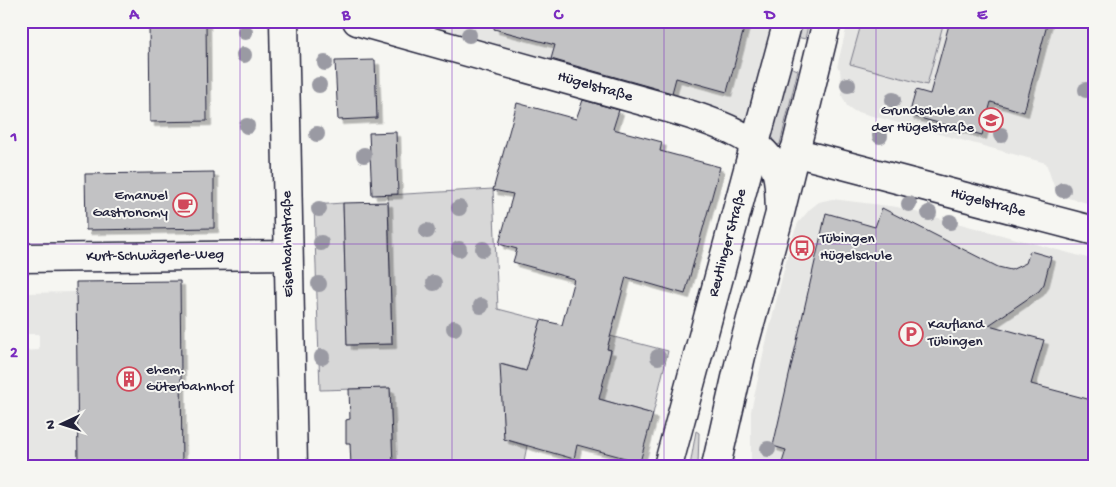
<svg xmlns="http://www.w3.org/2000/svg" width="1116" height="487" font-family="'Gochi Hand',sans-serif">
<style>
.built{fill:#e6e6e4}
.green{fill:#d7d7d7;stroke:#7c7c89}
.building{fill:#c2c2c4;stroke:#22223b;filter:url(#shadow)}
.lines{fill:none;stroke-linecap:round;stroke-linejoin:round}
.minor-casing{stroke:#22223b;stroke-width:31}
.major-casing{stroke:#22223b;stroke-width:31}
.minor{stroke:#f6f6f2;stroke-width:28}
.major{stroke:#f6f6f2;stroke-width:28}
.tree{fill:#9a9aa3}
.grid{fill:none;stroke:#7b2cbf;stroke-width:1;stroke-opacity:0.55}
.labels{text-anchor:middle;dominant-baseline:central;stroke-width:4;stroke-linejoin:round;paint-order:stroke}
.street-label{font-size:15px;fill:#22223b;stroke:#f6f6f2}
.poi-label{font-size:15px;fill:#22223b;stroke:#f6f6f2;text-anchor:start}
.neatline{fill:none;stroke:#7b2cbf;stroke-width:2}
.grid-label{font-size:16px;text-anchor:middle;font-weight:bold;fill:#7b2cbf}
</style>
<defs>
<filter id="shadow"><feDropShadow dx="4.5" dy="4.5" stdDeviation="0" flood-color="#0004"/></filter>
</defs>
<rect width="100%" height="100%" fill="#f6f6f2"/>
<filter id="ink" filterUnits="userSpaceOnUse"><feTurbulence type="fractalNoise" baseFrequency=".02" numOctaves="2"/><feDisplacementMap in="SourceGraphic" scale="10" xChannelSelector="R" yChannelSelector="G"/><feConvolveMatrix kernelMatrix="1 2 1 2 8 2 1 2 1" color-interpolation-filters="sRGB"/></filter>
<g filter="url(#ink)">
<path class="built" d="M 357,21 L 787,21 L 754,145 Z
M 848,21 L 1095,21 L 1095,205 L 1057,195 L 1046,163 L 854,111 L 847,106 L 842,96 L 840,69 L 837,67 Z
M 832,199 L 897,207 L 1095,260 L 1095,466 L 751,466 L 751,411 L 764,351 L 791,241 L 798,223 L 810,209 L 819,202 Z
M 76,292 L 78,466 L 21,466 L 21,351 L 39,350 L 39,334 L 28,334 L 28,293 Z"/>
<path class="green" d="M 802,21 L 809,21 L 805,39 L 797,37 Z
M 862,21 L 944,21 L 927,85 L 850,64 Z
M 790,67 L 798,70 L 780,144 L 776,146 L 771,141 Z
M 493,189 L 498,309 L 541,320 L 533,347 L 608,364 L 611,350 L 607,349 L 610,336 L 668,351 L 653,414 L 523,378 L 524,370 L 501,364 L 504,439 L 527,446 L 523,466 L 393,466 L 390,388 L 320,390 L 314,205 L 343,203 L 347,345 L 392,344 L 388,195 Z
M 696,431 L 699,433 L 698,466 L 690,466 Z"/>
<path class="building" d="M 149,21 L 206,21 L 207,121 L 150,122 Z
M 495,21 L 746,21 L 727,92 L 676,78 L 672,93 L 551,59 L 555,45 L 494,29 Z
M 950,21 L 1048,21 L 1024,112 L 991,102 L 982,135 L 909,115 L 916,90 L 930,94 Z
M 375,60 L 377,118 L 338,120 L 335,61 Z
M 583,100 L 619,110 L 613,129 L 662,142 L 660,151 L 720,167 L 685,294 L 626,277 L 607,349 L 611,350 L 599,399 L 653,414 L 640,462 L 577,445 L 574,459 L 504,439 L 500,364 L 526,371 L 541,320 L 562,325 L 574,279 L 513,262 L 517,249 L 499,244 L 513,194 L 493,190 L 517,103 L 576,119 Z
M 396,132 L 398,194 L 372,195 L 369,133 Z
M 214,172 L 214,228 L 86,230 L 85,174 Z
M 388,202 L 392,344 L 347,345 L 343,203 Z
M 882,208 L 998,267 L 1011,270 L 1026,263 L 1030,251 L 1051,257 L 1044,284 L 1039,291 L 989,325 L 1044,340 L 1031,384 L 1095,401 L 1095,466 L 781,466 L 786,450 L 773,446 L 826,213 L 875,227 Z
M 180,281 L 182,466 L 78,466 L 76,282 Z
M 390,388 L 393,466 L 351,466 L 350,443 L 346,443 L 346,420 L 350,419 L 349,389 Z"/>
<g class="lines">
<g class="minor-casing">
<path id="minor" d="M 284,21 L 293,466
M 357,21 L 668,108 C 702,118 767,136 777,174 C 780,185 779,199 780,209
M 794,152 L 1095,231
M 21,258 L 288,255"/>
</g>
<g class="major-casing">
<path id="major" d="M 668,466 L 788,21
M 716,466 L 741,356 L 780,213 L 827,21"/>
</g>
<use href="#minor" class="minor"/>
<use href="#major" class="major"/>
</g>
<g class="tree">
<circle cx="245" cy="32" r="8"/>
<circle cx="469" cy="35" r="8"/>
<circle cx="244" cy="55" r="8"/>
<circle cx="325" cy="63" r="8"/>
<circle cx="319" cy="85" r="8"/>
<circle cx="848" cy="85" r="8"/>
<circle cx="1086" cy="90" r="8"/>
<circle cx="893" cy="100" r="8"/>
<circle cx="247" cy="126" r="8"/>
<circle cx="317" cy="134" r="8"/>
<circle cx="1001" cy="135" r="8"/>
<circle cx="880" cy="136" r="8"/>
<circle cx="364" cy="155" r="8"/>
<circle cx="1063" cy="190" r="8"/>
<circle cx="909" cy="204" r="8"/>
<circle cx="459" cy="208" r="8"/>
<circle cx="319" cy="209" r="8"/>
<circle cx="929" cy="213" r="8"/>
<circle cx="950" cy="222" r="8"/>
<circle cx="427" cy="231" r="8"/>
<circle cx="321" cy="243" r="8"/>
<circle cx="459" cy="249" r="8"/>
<circle cx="483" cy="249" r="8"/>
<circle cx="434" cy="283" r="8"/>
<circle cx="319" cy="284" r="8"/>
<circle cx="481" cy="306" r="8"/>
<circle cx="454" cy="328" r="8"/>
<circle cx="322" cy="357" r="8"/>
<circle cx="658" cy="357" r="8"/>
<circle cx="768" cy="449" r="8"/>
</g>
</g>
<path class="grid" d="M 240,21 L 240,466M 452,21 L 452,466M 664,21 L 664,466M 876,21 L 876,466M 21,244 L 1095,244"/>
<defs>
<g id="school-ring" transform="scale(1.25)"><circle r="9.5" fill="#f6f6f2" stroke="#d1495b" stroke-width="1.5"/><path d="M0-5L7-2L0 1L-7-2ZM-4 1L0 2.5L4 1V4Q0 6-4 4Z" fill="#d1495b"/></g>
<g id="cafe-ring" transform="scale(1.25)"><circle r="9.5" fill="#f6f6f2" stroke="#d1495b" stroke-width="1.5"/><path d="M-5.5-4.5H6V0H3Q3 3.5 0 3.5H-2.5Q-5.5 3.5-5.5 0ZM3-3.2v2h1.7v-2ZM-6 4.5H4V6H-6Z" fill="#d1495b"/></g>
<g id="bus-ring" transform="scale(1.25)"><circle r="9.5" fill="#f6f6f2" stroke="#d1495b" stroke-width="1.5"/><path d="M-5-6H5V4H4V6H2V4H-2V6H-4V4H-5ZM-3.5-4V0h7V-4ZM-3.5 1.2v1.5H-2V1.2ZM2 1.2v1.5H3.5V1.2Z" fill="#d1495b"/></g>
<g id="parking-ring" transform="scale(1.25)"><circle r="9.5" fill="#f6f6f2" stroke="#d1495b" stroke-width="1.5"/><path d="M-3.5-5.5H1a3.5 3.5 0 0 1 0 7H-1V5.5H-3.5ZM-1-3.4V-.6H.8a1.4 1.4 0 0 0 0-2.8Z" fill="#d1495b"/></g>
<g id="building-ring" transform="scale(1.25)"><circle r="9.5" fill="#f6f6f2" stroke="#d1495b" stroke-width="1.5"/><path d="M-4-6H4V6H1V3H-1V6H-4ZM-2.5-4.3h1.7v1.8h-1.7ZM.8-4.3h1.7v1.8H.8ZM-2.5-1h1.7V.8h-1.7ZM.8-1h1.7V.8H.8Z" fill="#d1495b"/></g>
</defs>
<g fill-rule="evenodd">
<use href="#school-ring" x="991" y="120"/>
<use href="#cafe-ring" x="185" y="205"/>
<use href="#bus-ring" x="802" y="248"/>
<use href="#parking-ring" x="911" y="334"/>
<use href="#building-ring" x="129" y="379"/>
</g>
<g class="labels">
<g class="street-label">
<text transform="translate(595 87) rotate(16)">Hügelstraße</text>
<text transform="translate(988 203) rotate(15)">Hügelstraße</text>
<text transform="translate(728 243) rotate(-75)">Reutlinger Straße</text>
<text transform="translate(288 244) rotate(-91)">Eisenbahnstraße</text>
<text transform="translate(155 256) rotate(-1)">Kurt-Schwägerle-Weg</text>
</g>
<g class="poi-label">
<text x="974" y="111" text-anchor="end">Grundschule an<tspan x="974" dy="17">der Hügelstraße</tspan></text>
<text x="168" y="196" text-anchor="end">Emanuel<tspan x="168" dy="17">Gastronomy</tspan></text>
<text x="820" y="239">Tübingen<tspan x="820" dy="17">Hügelschule</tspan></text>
<text x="928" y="325">Kaufland<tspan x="928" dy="17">Tübingen</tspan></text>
<text x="146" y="370">ehem.<tspan x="146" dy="17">Güterbahnhof</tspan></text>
</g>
</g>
<rect width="1116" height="487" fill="none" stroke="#f6f6f2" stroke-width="55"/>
<g transform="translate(62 424) rotate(266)" stroke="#f6f6f2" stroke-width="4" paint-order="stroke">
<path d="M0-4L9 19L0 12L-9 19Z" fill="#22223b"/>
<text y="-8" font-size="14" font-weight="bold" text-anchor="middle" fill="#22223b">N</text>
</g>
<rect x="28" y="28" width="1060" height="432" class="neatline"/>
<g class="grid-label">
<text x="134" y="19">A</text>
<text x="346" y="19">B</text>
<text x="558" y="19">C</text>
<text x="770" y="19">D</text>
<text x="982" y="19">E</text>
<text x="14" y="141">1</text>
<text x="14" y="357">2</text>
</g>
</svg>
